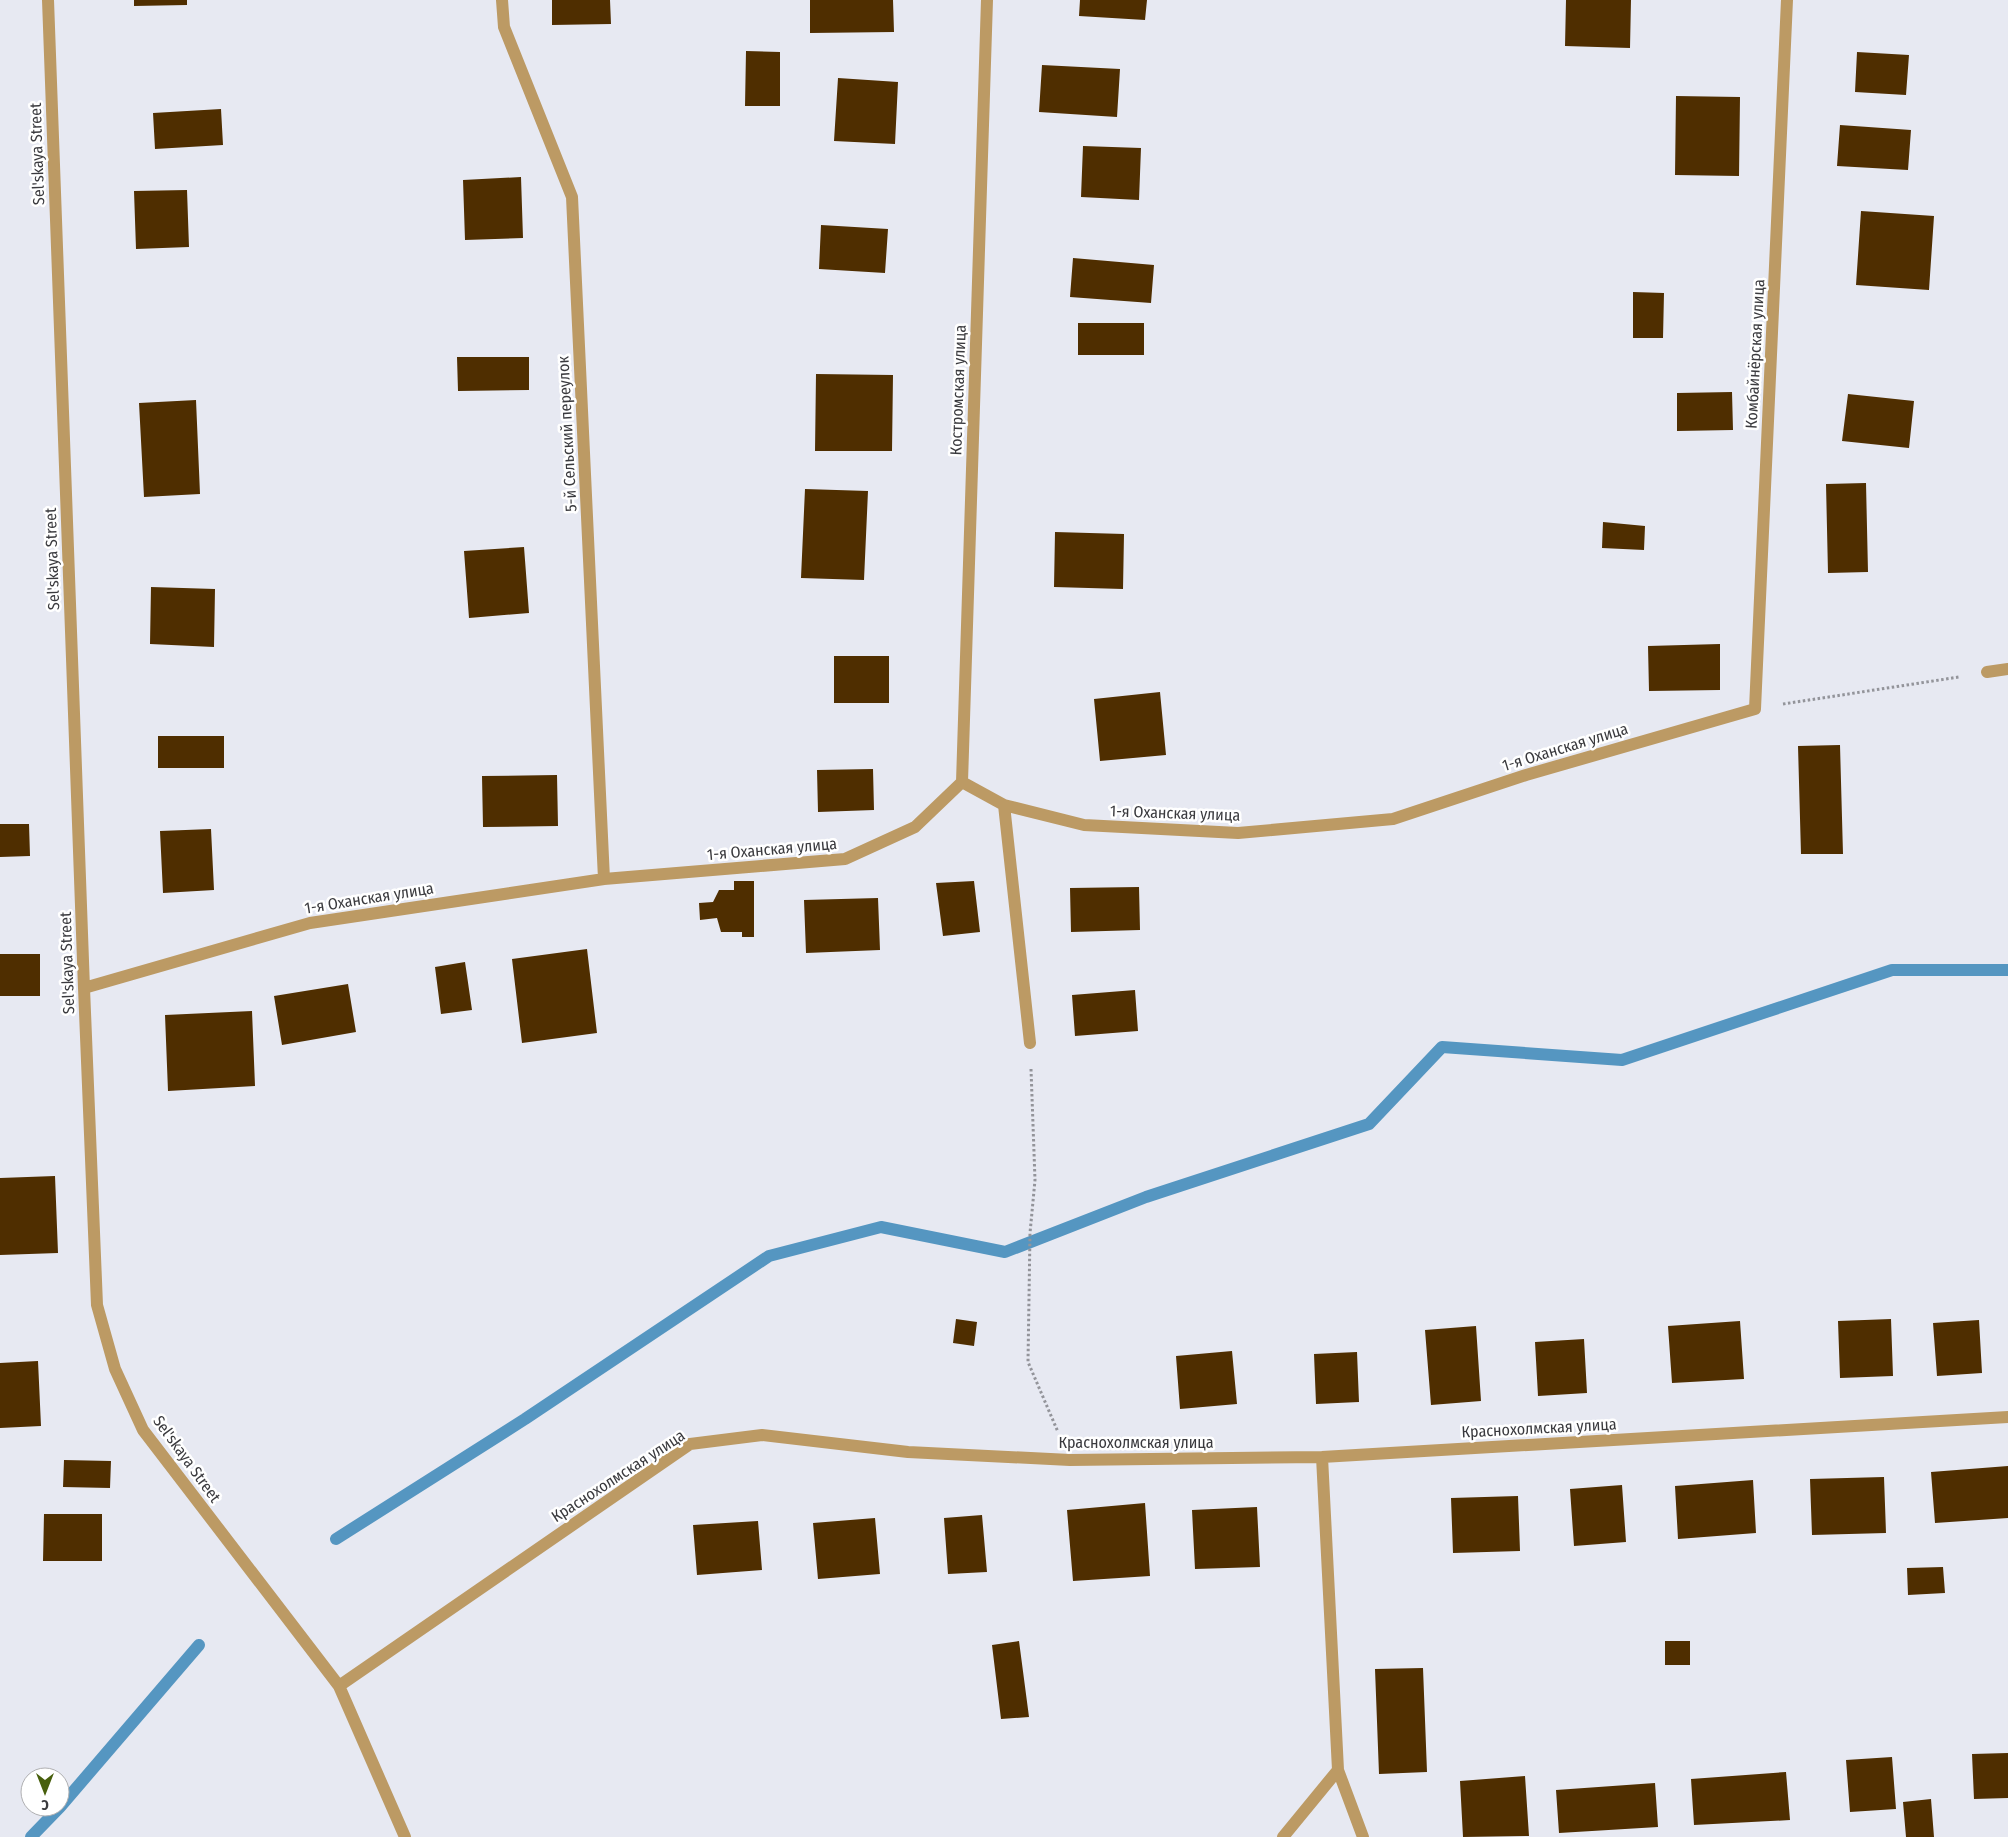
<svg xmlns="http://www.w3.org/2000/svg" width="2008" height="1837" font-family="'Fira Sans Condensed',sans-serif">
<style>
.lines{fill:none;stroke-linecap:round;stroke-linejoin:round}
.stream{stroke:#5596c1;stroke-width:12}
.building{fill:#4f2e00}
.path{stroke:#93949a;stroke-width:3;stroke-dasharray:2.5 2.5;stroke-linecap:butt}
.minor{stroke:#bc9a64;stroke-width:12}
.labels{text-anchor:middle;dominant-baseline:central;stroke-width:5;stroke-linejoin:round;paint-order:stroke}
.street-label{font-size:16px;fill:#3a3a3e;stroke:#fff}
</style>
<rect width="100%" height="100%" fill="#e7e9f2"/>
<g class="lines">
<path class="stream" d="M 336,1539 L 525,1419 L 769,1256 L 881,1227 L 1005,1252 L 1146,1197 L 1369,1124 L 1442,1047 L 1622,1060 L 1892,970 L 2008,970
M 60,1807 L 199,1645
M 31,1837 L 60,1807"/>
</g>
<path class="building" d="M 134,0 L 187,0 L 187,5 L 134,6 Z
M 552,0 L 610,0 L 611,24 L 552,25 Z
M 810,0 L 893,0 L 894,32 L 810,33 Z
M 1080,0 L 1147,0 L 1145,20 L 1079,16 Z
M 1566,0 L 1631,0 L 1630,48 L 1565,46 Z
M 746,51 L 780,52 L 780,106 L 745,106 Z
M 1857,52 L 1909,55 L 1906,95 L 1855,92 Z
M 1042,65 L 1120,69 L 1117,117 L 1039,112 Z
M 838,78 L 898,82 L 895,144 L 834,141 Z
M 1676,96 L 1740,97 L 1739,176 L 1675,175 Z
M 221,109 L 223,145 L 155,149 L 153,113 Z
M 1840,125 L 1911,130 L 1908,170 L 1837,166 Z
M 1083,146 L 1141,148 L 1139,200 L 1081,197 Z
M 521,177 L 523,238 L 465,240 L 463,180 Z
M 187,190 L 189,247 L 136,249 L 134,191 Z
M 1861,211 L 1934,216 L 1929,290 L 1856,285 Z
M 821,225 L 888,229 L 885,273 L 819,269 Z
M 1073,258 L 1154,265 L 1151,303 L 1070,297 Z
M 1633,292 L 1664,293 L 1663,338 L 1633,338 Z
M 1078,323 L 1144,323 L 1144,355 L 1078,355 Z
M 457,357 L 529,357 L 529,390 L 458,391 Z
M 816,374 L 893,375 L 892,451 L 815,451 Z
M 1732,392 L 1733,430 L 1677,431 L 1677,393 Z
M 1848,394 L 1914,401 L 1909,448 L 1842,441 Z
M 196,400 L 200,494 L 144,497 L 139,403 Z
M 1866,483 L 1868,572 L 1828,573 L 1826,484 Z
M 805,489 L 868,491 L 864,580 L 801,578 Z
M 1603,522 L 1645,526 L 1644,550 L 1602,548 Z
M 1055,532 L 1124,534 L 1123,589 L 1054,587 Z
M 524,547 L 529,613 L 469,618 L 464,551 Z
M 151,587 L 215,589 L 214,647 L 150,644 Z
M 1720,644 L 1720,690 L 1649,691 L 1648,646 Z
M 834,656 L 889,656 L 889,703 L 834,703 Z
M 1160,692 L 1166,755 L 1100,761 L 1094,699 Z
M 158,736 L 224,736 L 224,768 L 158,768 Z
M 1840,745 L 1843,854 L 1801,854 L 1798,746 Z
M 873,769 L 874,810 L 818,812 L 817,770 Z
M 557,775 L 558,826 L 483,827 L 482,776 Z
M 0,824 L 29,824 L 30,856 L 0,857 Z
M 211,829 L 214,890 L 163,893 L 160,831 Z
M 734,881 L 754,881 L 754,937 L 742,937 L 742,932 L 721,932 L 717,918 L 700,920 L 699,903 L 713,902 L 719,890 L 734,890 Z
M 974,881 L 980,932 L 943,936 L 936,883 Z
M 1139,887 L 1140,930 L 1071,932 L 1070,888 Z
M 878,898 L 880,950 L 806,953 L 804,900 Z
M 587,949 L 597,1033 L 522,1043 L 512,959 Z
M 0,954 L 40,954 L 40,996 L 0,996 Z
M 465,962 L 472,1010 L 441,1014 L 435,967 Z
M 348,984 L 356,1032 L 282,1045 L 274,996 Z
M 1135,990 L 1138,1031 L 1075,1036 L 1072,995 Z
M 252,1011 L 255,1086 L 168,1091 L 165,1015 Z
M 55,1176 L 58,1253 L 0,1255 L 0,1178 Z
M 956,1319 L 977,1322 L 974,1346 L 953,1343 Z
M 1891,1319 L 1893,1376 L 1840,1378 L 1838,1321 Z
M 1979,1320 L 1982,1373 L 1937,1376 L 1933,1323 Z
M 1740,1321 L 1744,1379 L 1672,1383 L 1668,1326 Z
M 1476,1326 L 1481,1401 L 1431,1405 L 1425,1330 Z
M 1584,1339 L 1587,1393 L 1538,1396 L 1535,1342 Z
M 1232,1351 L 1237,1404 L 1180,1409 L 1176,1356 Z
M 1357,1352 L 1359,1402 L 1316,1404 L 1314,1354 Z
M 38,1361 L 41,1426 L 0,1428 L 0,1363 Z
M 64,1460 L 111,1461 L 110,1488 L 63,1487 Z
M 2008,1466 L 2008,1518 L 1935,1523 L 1931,1472 Z
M 1884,1477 L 1886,1533 L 1812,1535 L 1810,1479 Z
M 1753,1480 L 1756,1533 L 1678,1539 L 1675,1486 Z
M 1622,1485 L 1626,1542 L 1574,1546 L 1570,1489 Z
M 1518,1496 L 1520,1551 L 1453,1553 L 1451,1498 Z
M 1145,1503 L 1150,1576 L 1073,1581 L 1067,1510 Z
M 1257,1507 L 1260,1567 L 1195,1569 L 1192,1510 Z
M 44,1514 L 102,1514 L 102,1561 L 43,1561 Z
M 982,1515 L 987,1572 L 948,1574 L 944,1518 Z
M 875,1518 L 880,1574 L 818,1579 L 813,1523 Z
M 758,1521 L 762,1570 L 697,1575 L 693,1525 Z
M 1943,1567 L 1945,1593 L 1908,1595 L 1907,1568 Z
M 1019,1641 L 1029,1717 L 1001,1719 L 992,1645 Z
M 1665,1641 L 1690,1641 L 1690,1665 L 1665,1665 Z
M 1423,1668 L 1427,1772 L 1379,1774 L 1375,1669 Z
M 2008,1753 L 2008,1798 L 1974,1799 L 1972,1754 Z
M 1892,1757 L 1896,1809 L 1850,1812 L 1846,1760 Z
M 1786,1772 L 1790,1820 L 1694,1825 L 1691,1779 Z
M 1525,1776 L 1529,1836 L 1463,1837 L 1460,1781 Z
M 1655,1783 L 1658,1827 L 1559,1833 L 1556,1790 Z
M 1931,1799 L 1934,1837 L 1906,1837 L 1903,1802 Z"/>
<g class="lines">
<path class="path" d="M 1783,704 L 1959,677
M 1031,1069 L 1035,1180 L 1030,1233 L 1028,1362 L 1058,1432"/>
<path class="minor" d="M 48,0 L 84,988 L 97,1305 L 115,1369 L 143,1430 L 339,1686 L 405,1837
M 502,0 L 504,27 L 572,197 L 604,879
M 1987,672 L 2008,669
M 962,782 L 1004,805 L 1084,825 L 1238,833 L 1393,819 L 1526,775 L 1755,709 L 1787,0
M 962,782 L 987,0
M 1004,805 L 1030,1043
M 84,988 L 310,923 L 604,879 L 845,859 L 915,827 L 962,782
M 1322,1457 L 1338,1770 L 1363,1837
M 339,1686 L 690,1444 L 762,1435 L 908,1452 L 1070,1460 L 1322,1457 L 2008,1417
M 1283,1837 L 1338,1770"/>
</g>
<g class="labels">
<g class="street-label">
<text transform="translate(37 154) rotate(-92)">Sel'skaya Street</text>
<text transform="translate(1755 354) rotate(-87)">Комбайнёрская улица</text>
<text transform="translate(958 390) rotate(-88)">Костромская улица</text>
<text transform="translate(567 434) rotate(-93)">5-й Сельский переулок</text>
<text transform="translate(52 559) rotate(-92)">Sel'skaya Street</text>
<text transform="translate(1565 747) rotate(-17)">1-я Оханская улица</text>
<text transform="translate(1175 813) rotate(2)">1-я Оханская улица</text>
<text transform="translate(772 849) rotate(-5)">1-я Оханская улица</text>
<text transform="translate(369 898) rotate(-9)">1-я Оханская улица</text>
<text transform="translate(67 963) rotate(-92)">Sel'skaya Street</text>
<text transform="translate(1539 1428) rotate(-3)">Краснохолмская улица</text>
<text x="1136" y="1442">Краснохолмская улица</text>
<text transform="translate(187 1459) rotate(54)">Sel'skaya Street</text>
<text transform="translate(618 1476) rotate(-33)">Краснохолмская улица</text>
</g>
</g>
<g transform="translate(45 1792) rotate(180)"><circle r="24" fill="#ffffff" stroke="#b0b0b2"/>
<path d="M0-4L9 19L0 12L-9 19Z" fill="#475f0c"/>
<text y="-8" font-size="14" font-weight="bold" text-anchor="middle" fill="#3a3a3e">С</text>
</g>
</svg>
